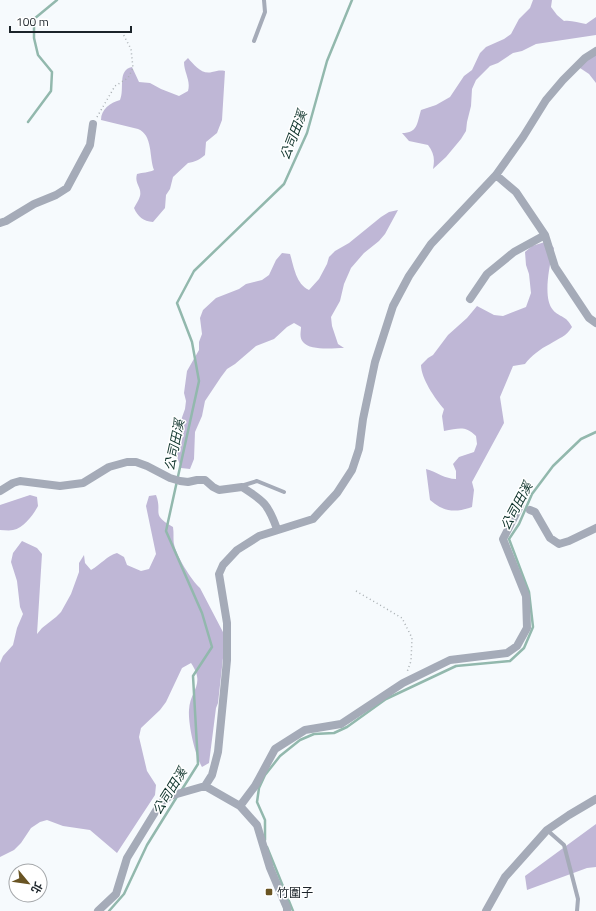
<svg xmlns="http://www.w3.org/2000/svg" width="596" height="911" font-family="'Titillium Web','Noto Sans TC',sans-serif">
<style>
.forest{fill:#bfb7d6}
.lines{fill:none;stroke-linecap:round;stroke-linejoin:round}
.stream{stroke:#92b8ad;stroke-width:2.5}
.path{stroke:#aab0b4;stroke-width:1.5;stroke-dasharray:1 3;stroke-linecap:butt}
.lane{stroke:#a5abb8;stroke-width:4}
.street{stroke:#a5abb8;stroke-width:8}
.poi-dot{fill:#695423;stroke:#fff;stroke-width:1.5}
.labels{text-anchor:middle;dominant-baseline:central;stroke-width:3;stroke-linejoin:round;paint-order:stroke}
.poi-label{font-size:12px;fill:#1c242a;stroke:#fff;text-anchor:start}
.water-label{font-size:13px;font-style:italic;fill:#0d322a;stroke:#fff}
</style>
<rect width="100%" height="100%" fill="#f6fafd"/>
<path class="forest" d="M 533,0 L 552,0 L 551,7 L 557,15 L 564,21 C 572,20 578,23 586,24 L 596,17 L 596,35 L 536,44 L 522,51 L 513,53 L 498,63 L 490,66 L 476,80 L 472,89 L 471,106 L 467,122 L 466,131 L 461,139 L 446,157 L 433,169 C 435,159 434,153 428,145 L 409,141 L 402,133 C 418,133 417,123 421,110 L 436,105 L 450,97 L 464,76 L 472,70 L 480,53 L 486,47 L 504,39 L 511,34 L 519,19 L 530,8 Z
M 596,53 L 596,83 L 589,74 L 577,66 Z
M 188,58 C 194,65 202,75 212,72 C 217,71 220,70 225,71 L 222,120 L 217,133 L 206,142 L 205,155 C 199,160 195,162 188,163 L 173,177 L 170,189 L 166,195 L 165,208 L 153,222 C 143,221 138,217 134,208 C 136,204 139,200 140,196 C 142,187 134,184 137,174 C 143,172 148,173 154,170 C 149,157 153,135 138,129 L 101,120 C 101,109 110,103 120,100 C 125,89 117,70 132,67 L 139,82 L 150,83 L 161,89 L 179,96 L 188,91 C 191,80 184,73 184,62 Z
M 398,210 L 385,234 L 379,241 L 364,253 L 351,268 L 344,284 L 340,301 L 331,317 L 332,326 L 338,344 L 344,348 C 333,348 310,351 303,342 C 299,338 301,331 301,327 L 294,323 L 287,327 L 274,339 L 256,346 L 235,364 L 227,369 L 221,377 L 205,401 L 202,416 L 195,432 L 194,459 L 190,469 L 181,468 L 173,445 L 176,437 L 180,430 L 180,423 L 185,409 L 186,401 L 184,393 L 187,371 L 199,350 L 199,342 L 202,334 L 200,318 L 203,310 L 216,298 L 239,289 L 246,284 L 262,280 L 269,275 L 276,260 L 282,253 L 290,254 C 294,267 296,284 309,290 L 319,279 L 327,264 L 329,257 L 335,251 L 349,243 L 381,217 L 389,212 Z
M 548,241 L 554,248 C 550,262 542,298 553,310 C 560,318 566,315 572,327 C 566,337 559,338 550,344 C 540,349 531,356 525,364 L 513,366 L 500,397 L 504,423 L 472,482 L 474,490 L 472,507 C 455,513 444,512 430,500 L 426,469 C 437,472 445,479 456,479 L 456,471 L 453,464 L 459,457 L 474,452 L 477,444 L 476,436 C 464,425 459,429 444,431 L 442,416 L 444,409 C 435,399 421,378 421,365 L 428,358 L 433,355 L 448,335 L 467,318 L 477,306 L 494,315 L 503,316 L 526,307 L 531,293 L 529,274 L 526,265 L 525,252 L 532,246 Z
M 30,495 L 37,497 L 38,506 C 33,515 24,528 13,530 C 9,531 4,530 0,530 L 0,505 Z
M 156,495 C 163,513 150,514 173,527 C 174,533 173,539 174,544 C 176,555 191,580 200,588 L 224,634 L 225,640 L 218,703 L 216,708 L 209,763 L 202,767 C 195,755 188,724 189,710 C 190,690 206,685 191,663 L 182,668 L 166,702 L 160,710 L 141,728 L 139,737 L 147,771 L 156,785 L 155,795 L 117,853 L 90,830 L 63,826 L 47,820 L 40,822 L 31,828 L 21,843 L 14,850 L 0,857 L 0,663 L 3,656 L 13,645 L 17,628 L 23,614 L 20,607 L 17,581 L 11,562 L 13,553 L 22,541 L 37,548 L 42,554 L 37,634 L 42,628 L 56,617 L 61,612 L 71,594 L 79,572 L 79,563 L 84,555 L 85,563 L 91,570 C 101,564 107,556 117,553 L 124,557 L 127,565 L 141,571 L 149,569 L 156,554 L 146,506 L 149,496 Z
M 596,824 L 596,867 L 587,868 L 527,890 L 525,876 Z"/>
<g class="lines">
<path class="stream" d="M 28,122 L 51,91 L 52,72 L 38,55 L 34,38 L 34,19 L 57,0
M 181,791 L 198,764 L 193,676 L 212,647 L 202,613 L 166,531 L 199,381 L 192,342 L 177,303 L 194,271 L 284,184 L 307,133 L 327,61 L 352,0
M 265,840 L 265,820 L 257,802 L 259,788 L 265,775 L 280,756 L 300,740 L 314,734 L 334,733 L 347,727 L 386,699 L 456,666 L 510,661 L 524,648 L 533,627 L 529,592 L 509,539 L 519,524 L 532,494 L 553,466 L 581,439 L 596,432
M 267,847 L 293,911
M 109,911 L 124,894 L 147,845 L 178,795"/>
<path class="path" d="M 97,117 L 115,86 L 128,78 L 133,68 L 131,49 L 122,32
M 356,591 L 402,618 L 412,638 L 411,661 L 407,672"/>
<path class="lane" d="M 254,41 L 265,12 L 264,0
M 241,486 L 257,481 L 284,492
M 547,830 L 564,845 L 578,899 L 577,911"/>
<path class="street" d="M 496,175 L 516,192 L 545,235 L 555,267 L 589,318 L 596,323
M 0,223 L 6,221 L 34,204 L 56,195 L 67,188 L 90,145 L 93,124
M 470,299 L 487,274 L 514,252 L 545,235
M 0,491 L 13,483 L 20,481 L 60,486 L 83,483 L 109,467 L 127,462 L 136,462 L 147,466 L 170,478 L 180,481 L 188,482 L 197,480 L 205,480 L 213,487 L 219,490 L 242,487 C 264,501 268,504 277,529
M 530,510 L 535,512 L 550,538 L 559,544 L 569,541 L 596,528
M 205,786 L 240,806 L 257,825 L 270,868 L 287,908 L 287,911
M 240,806 L 255,786 L 275,749 L 305,730 L 341,724 L 403,683 L 450,660 L 507,653 L 517,646 L 527,628 L 526,596 L 503,539 L 520,506
M 98,911 L 116,894 L 127,858 L 157,809 L 163,801 L 170,796 L 205,786 L 212,775 L 218,752 L 227,660 L 227,623 L 219,574 L 223,565 L 237,550 L 259,536 L 313,519 L 337,493 L 352,470 L 359,449 L 363,419 L 375,362 L 393,306 L 409,276 L 431,244 L 496,175 L 523,137 L 546,100 L 563,80 L 585,58 L 596,51
M 486,911 L 505,877 L 547,830 L 569,815 L 596,799"/>
</g>
<rect class="poi-dot" x="265" y="888" width="8" height="8" rx="2"/>
<g class="labels">
<g class="poi-label">
<text x="277" y="892">竹圍子</text>
</g>
<g class="water-label">
<text transform="translate(293 135) rotate(-69)">公司田溪</text>
<text transform="translate(174 445) rotate(-78)">公司田溪</text>
<text transform="translate(516 506) rotate(-62)">公司田溪</text>
<text transform="translate(169 791) rotate(-58)">公司田溪</text>
</g>
</g>
<g transform="translate(28 883) rotate(119)"><circle r="19" fill="#ffffff" stroke="#a4a7aa"/>
<path d="M0-3L7 15L0 10L-7 15Z" fill="#695423"/>
<text y="-6" font-size="11" font-weight="bold" text-anchor="middle" fill="#1c242a">北</text>
</g>
<path d="M10 26v6h121v-6" fill="none" stroke="#1c242a" stroke-width="2"/>
<text x="16" y="26" font-size="12" fill="#1c242a" stroke="#ffffff" stroke-width="3" paint-order="stroke">100 m</text>
</svg>
